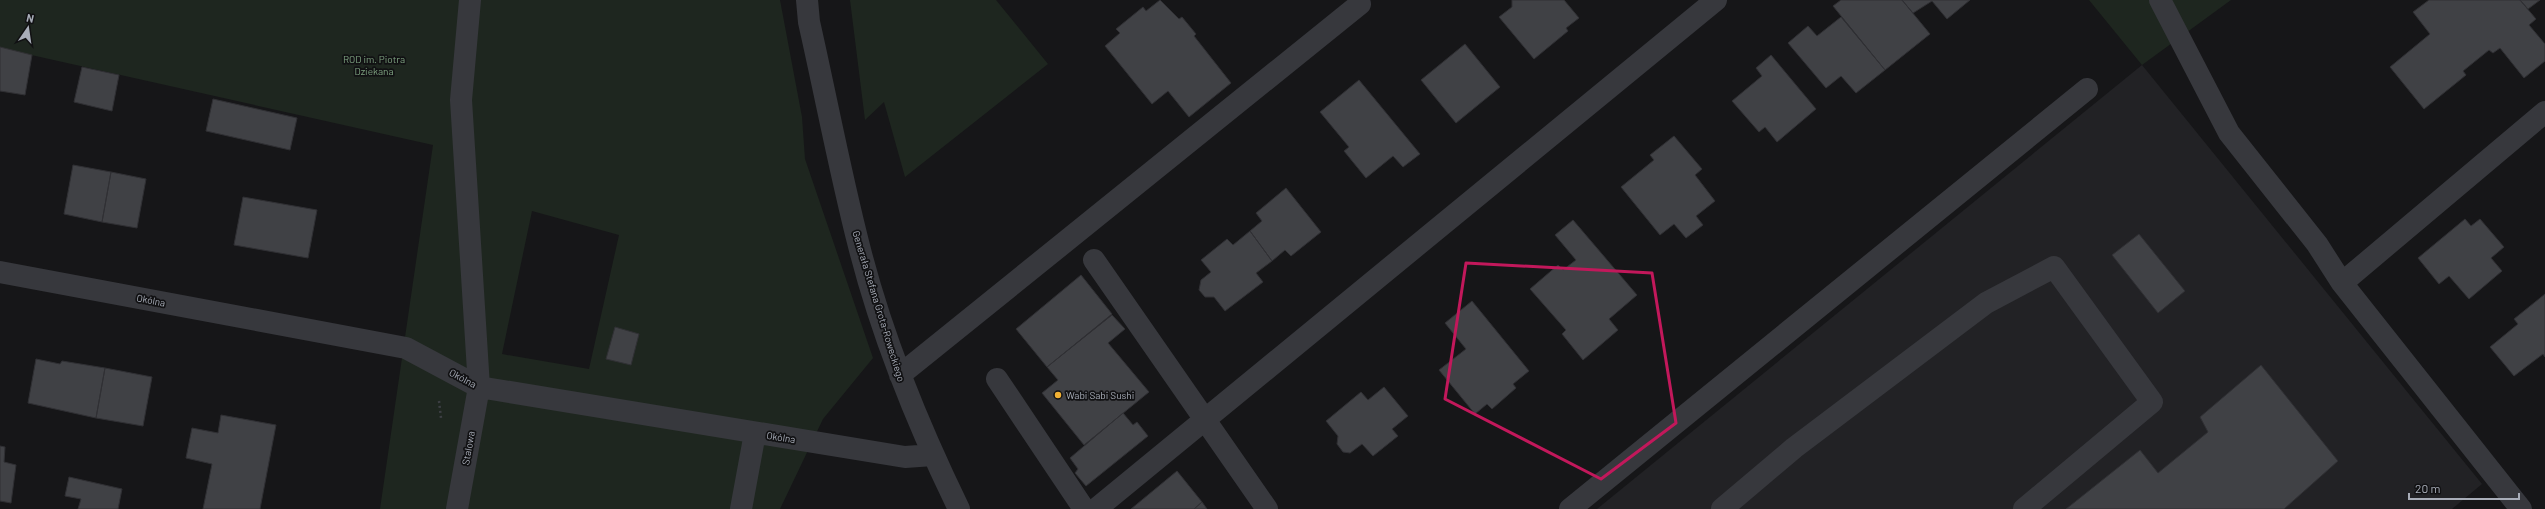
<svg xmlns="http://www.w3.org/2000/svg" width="2545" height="509" font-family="Barlow,sans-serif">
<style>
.built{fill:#222225}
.green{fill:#1e261f;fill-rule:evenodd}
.building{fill:#404145;stroke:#303034}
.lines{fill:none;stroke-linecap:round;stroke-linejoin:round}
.path{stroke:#3d3f44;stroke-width:2.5;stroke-dasharray:2 3;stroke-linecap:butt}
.minor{stroke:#37383d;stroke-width:22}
.marked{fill:none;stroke:#c2185b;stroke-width:3;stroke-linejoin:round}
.poi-dot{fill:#f2b134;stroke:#111113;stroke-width:1.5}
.labels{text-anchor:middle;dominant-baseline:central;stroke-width:3.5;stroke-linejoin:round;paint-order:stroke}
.park-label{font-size:10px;fill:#7fa381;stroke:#111113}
.street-label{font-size:10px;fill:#a8adb8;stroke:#111113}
.poi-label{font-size:10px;fill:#a8adb8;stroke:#111113;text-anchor:start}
</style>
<rect width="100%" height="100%" fill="#161618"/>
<path class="built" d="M 2142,65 L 2482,484 L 2452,509 L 1597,509 Z"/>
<path class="green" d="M 0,0 L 780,0 L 802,117 L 805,159 L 873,358 L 823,419 L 780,509 L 380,509 L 433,145 L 0,48 ZM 532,211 L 619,235 L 589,369 L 502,354 Z
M 850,0 L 996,0 L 1048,64 L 905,177 L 884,102 L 865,120 Z
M 2089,0 L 2231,0 L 2142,65 Z"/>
<path class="building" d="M 1160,0 L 1179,19 L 1182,17 L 1196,34 L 1194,36 L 1231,83 L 1189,117 L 1168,91 L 1152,104 L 1105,46 L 1120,33 L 1116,29 L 1143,7 L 1146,11 Z
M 1512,0 L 1564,0 L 1579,18 L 1566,28 L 1568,31 L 1534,59 L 1499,17 L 1512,7 Z
M 1841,0 L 1902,0 L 1930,34 L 1885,70 L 1833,6 Z
M 1902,0 L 1970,0 L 1947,19 L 1932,1 L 1913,13 Z
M 2429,0 L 2520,0 L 2536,19 L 2529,25 L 2545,44 L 2545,61 L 2524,78 L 2500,48 L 2493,53 L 2489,50 L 2463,71 L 2466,75 L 2424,109 L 2390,67 L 2430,34 L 2413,12 Z
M 2520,0 L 2540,0 L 2528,9 Z
M 1841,17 L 1885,70 L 1856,93 L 1841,76 L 1826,88 L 1788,43 L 1808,26 L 1817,36 Z
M 1465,44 L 1500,87 L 1456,123 L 1421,80 Z
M 0,47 L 32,55 L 25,95 L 0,91 Z
M 1771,55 L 1816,109 L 1777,142 L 1765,127 L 1759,132 L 1732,101 L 1762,76 L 1756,68 Z
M 82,67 L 119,75 L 112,111 L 74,102 Z
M 1359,80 L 1420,154 L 1403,167 L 1393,156 L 1366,178 L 1344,151 L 1349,147 L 1320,112 Z
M 213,99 L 297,118 L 290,150 L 206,131 Z
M 1674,136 L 1702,169 L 1695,175 L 1715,201 L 1696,216 L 1703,225 L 1686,238 L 1674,224 L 1660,235 L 1621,187 L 1654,160 L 1650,155 Z
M 73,165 L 111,172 L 102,222 L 64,214 Z
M 111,172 L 146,179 L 137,228 L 102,222 Z
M 1286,188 L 1321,232 L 1291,256 L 1285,250 L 1272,261 L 1250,231 L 1262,221 L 1256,213 Z
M 243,197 L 317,210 L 308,258 L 234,245 Z
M 2465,219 L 2471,226 L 2480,219 L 2504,247 L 2491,258 L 2502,271 L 2469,299 L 2449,276 L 2439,284 L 2418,258 Z
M 1573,220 L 1637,295 L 1609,319 L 1618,330 L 1583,360 L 1562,334 L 1566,330 L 1530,289 L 1558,265 L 1563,270 L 1576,260 L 1555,235 Z
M 1250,231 L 1272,261 L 1256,273 L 1263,282 L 1225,311 L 1214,297 L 1205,297 L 1199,290 L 1201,280 L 1211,272 L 1201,260 L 1227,239 L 1233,245 Z
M 2139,234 L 2185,291 L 2158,313 L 2112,255 Z
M 1081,275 L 1112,314 L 1047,367 L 1016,329 Z
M 2545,294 L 2545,357 L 2543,354 L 2514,376 L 2490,347 L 2518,324 L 2514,319 Z
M 1472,301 L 1529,371 L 1513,384 L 1516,388 L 1492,409 L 1487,404 L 1475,414 L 1439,370 L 1466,349 L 1445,323 Z
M 1112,315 L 1125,329 L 1108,343 L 1149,392 L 1084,445 L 1042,393 L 1058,380 L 1047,367 Z
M 615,327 L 639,334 L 631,365 L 606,359 Z
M 36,359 L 60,364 L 62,361 L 105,368 L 96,418 L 28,403 Z
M 2261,365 L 2338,461 L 2284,509 L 2066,509 L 2140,450 L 2158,473 L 2208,432 L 2200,417 Z
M 105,368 L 152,377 L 143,426 L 96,418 Z
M 1384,387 L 1408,416 L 1392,429 L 1398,436 L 1373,456 L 1362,444 L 1350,453 L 1343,452 L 1337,444 L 1338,436 L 1326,421 L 1361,392 L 1368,400 Z
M 1123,413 L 1133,425 L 1137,422 L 1148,436 L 1086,486 L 1075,473 L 1078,469 L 1070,458 Z
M 221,415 L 276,425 L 260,509 L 203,509 L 212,464 L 186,458 L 192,428 L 218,433 Z
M 0,446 L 5,447 L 4,462 L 16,465 L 11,503 L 0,501 Z
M 1177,471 L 1202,502 L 1194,509 L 1131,509 Z
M 69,477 L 122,489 L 118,509 L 78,509 L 81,499 L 65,496 Z
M 1202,502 L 1207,509 L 1194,509 Z"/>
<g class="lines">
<path class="path" d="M 439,401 L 441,418"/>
<path class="minor" d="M 807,0 L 809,22 C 826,97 840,172 859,246 C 882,337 918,425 959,509
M 2160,0 L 2229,133 L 2317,244 L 2342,283 L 2521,509
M 1094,260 L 1267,509
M 0,272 L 406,348 L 479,387 L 905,457 L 933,455
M 2342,283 L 2545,112
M 900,375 L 1360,4
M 997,379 L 1084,509
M 457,509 L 479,387 L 461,100 L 470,0
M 741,509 L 755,433
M 1096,509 L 1716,0
M 1570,509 L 2087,89
M 1722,509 L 1794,448 L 1986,303 L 2054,267 L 2152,402 L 2024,509"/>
</g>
<path class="marked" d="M 1466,263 L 1652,273 L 1676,423 L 1601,479 L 1445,399 Z"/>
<circle class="poi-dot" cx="1058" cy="395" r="4"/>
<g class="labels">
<g class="park-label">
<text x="374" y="59">ROD im. Piotra<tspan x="374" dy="12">Dziekana</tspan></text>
</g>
<g class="street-label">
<text transform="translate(151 300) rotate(11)">Okólna</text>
<text transform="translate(879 306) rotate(73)">Generała Stefana Grota-Roweckiego</text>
<text transform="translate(463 378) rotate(28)">Okólna</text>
<text transform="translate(781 437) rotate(9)">Okólna</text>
<text transform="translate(468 448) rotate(-80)">Stalowa</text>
</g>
<g class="poi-label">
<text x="1066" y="395">Wabi Sabi Sushi</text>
</g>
</g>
<g transform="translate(28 28) rotate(13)" stroke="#111113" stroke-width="3" paint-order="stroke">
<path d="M0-3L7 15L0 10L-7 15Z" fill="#a8adb8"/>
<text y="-6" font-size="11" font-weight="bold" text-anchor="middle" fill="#a8adb8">N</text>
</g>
<path d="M2409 493v6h110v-6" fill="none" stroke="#a8adb8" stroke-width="2"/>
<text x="2415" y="493" font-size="12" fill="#a8adb8" stroke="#111113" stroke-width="3" paint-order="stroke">20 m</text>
</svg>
